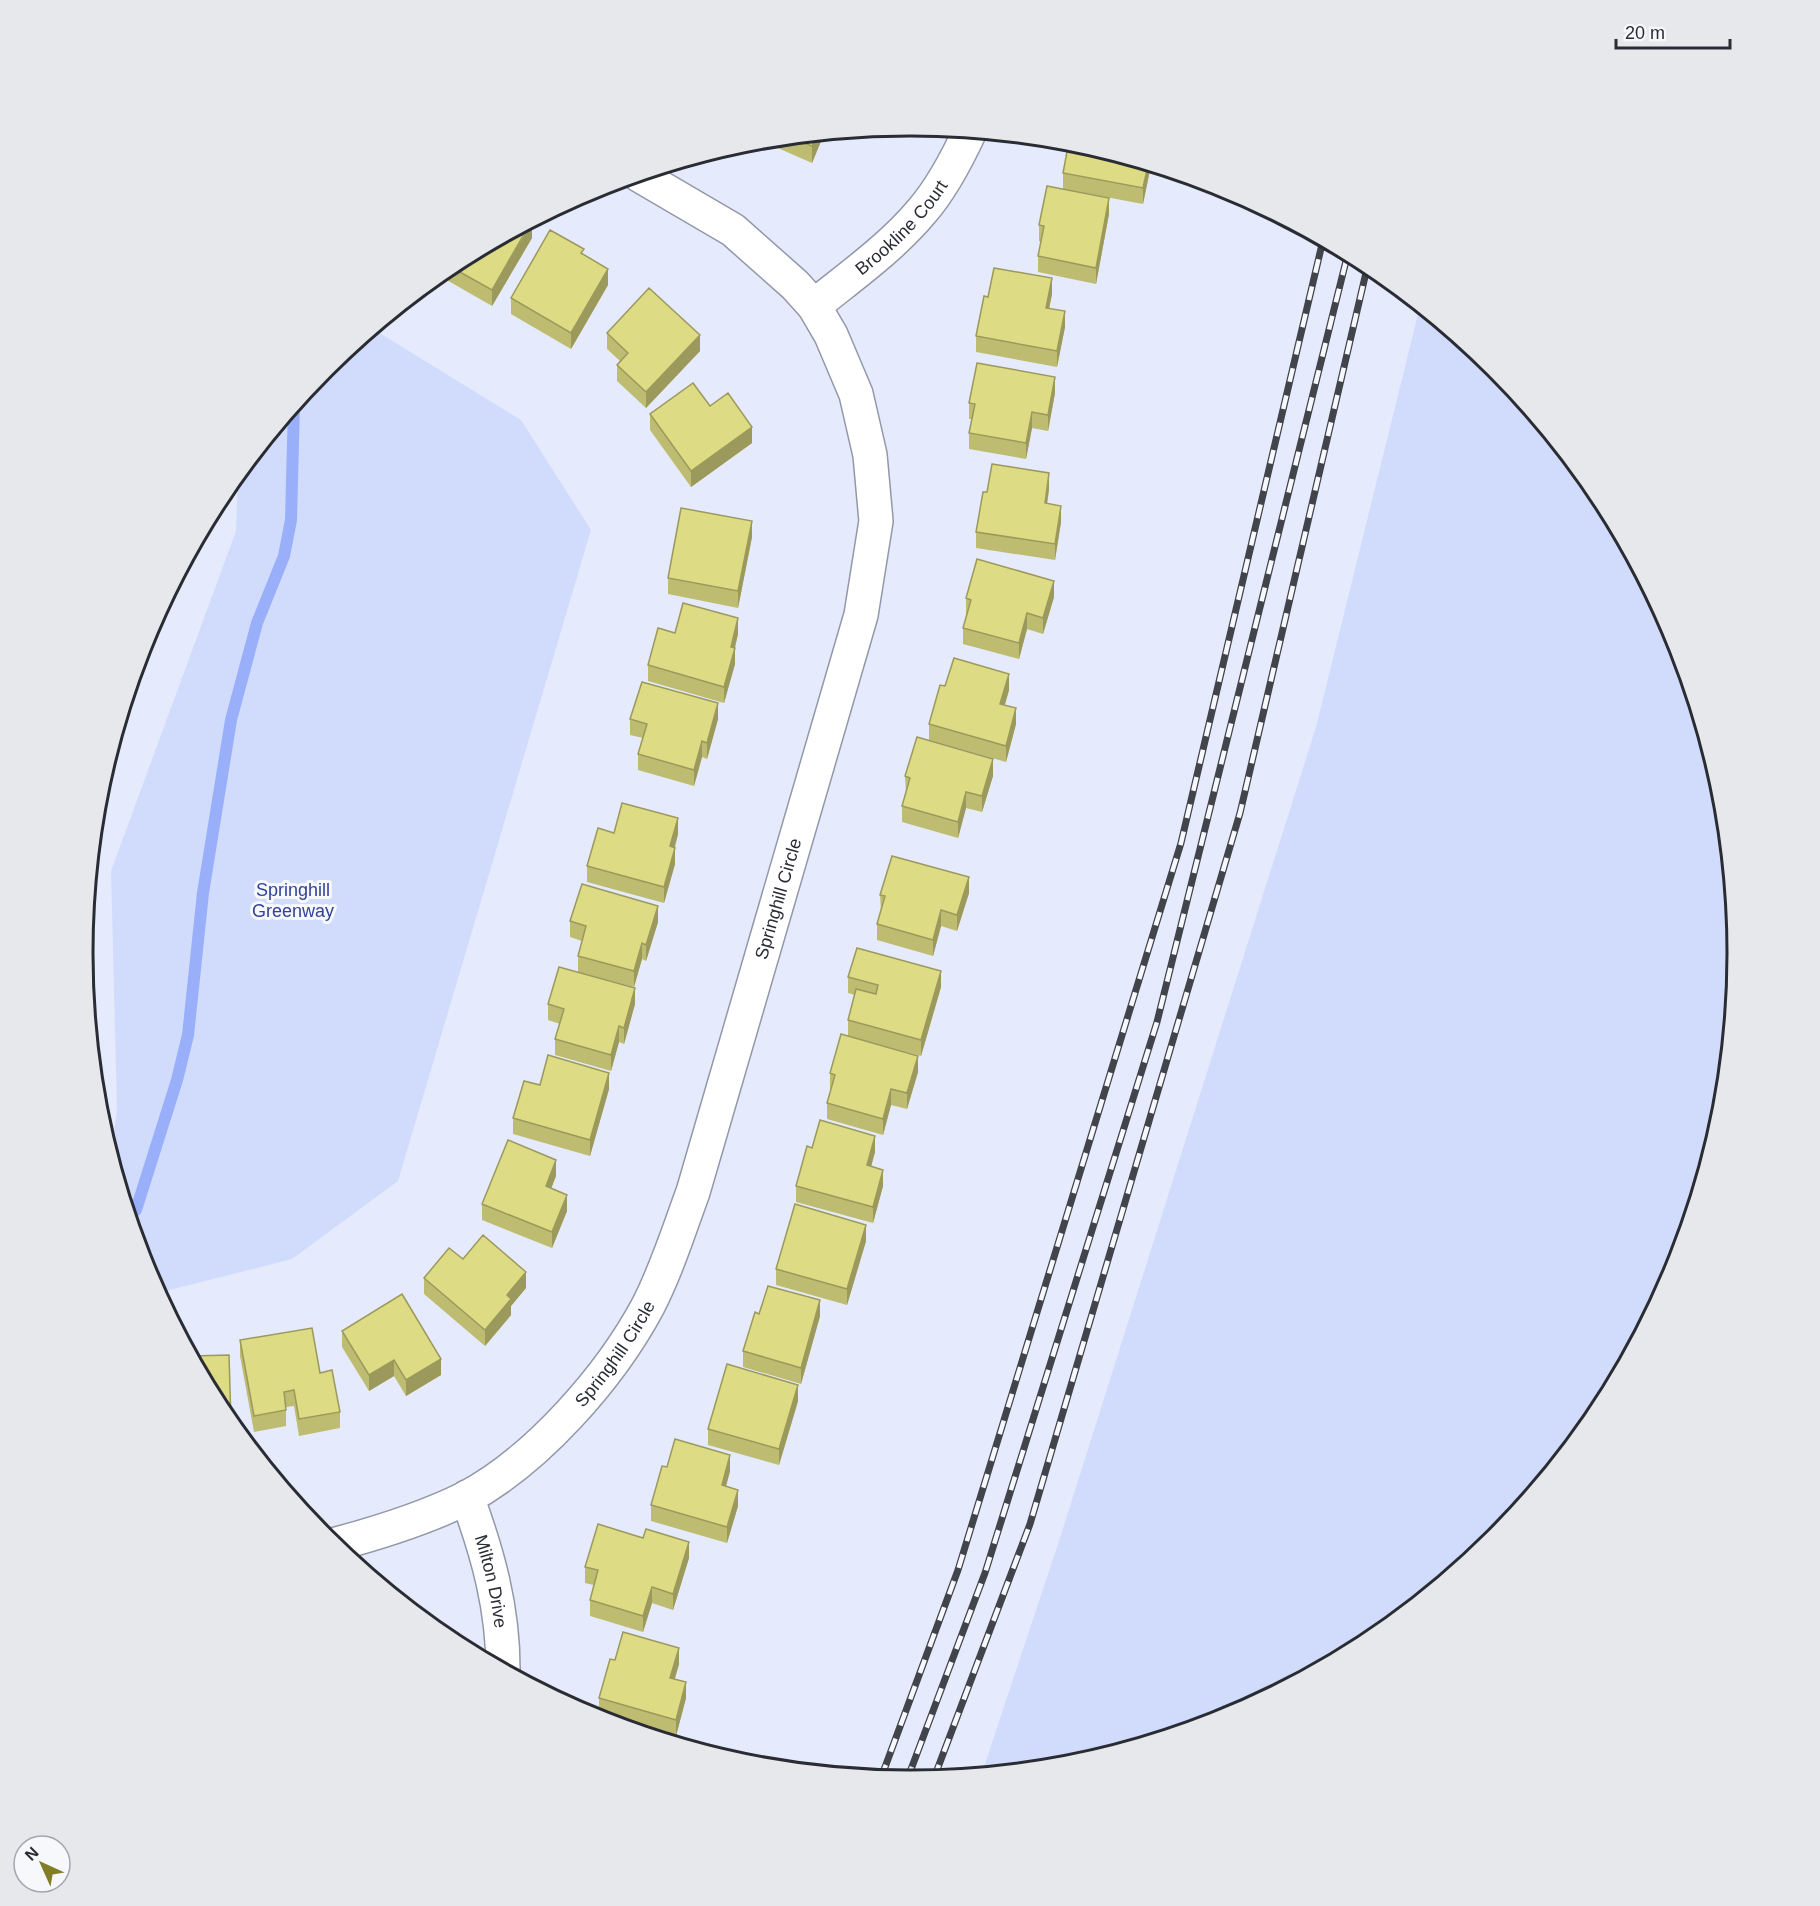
<svg xmlns="http://www.w3.org/2000/svg" width="1820" height="1906" font-family="Helvetica,sans-serif">
<style>
.green{fill:#d1dcfd}
.lines{fill:none;stroke-linecap:round;stroke-linejoin:round}
.stream{stroke:#99affa;stroke-width:12}
.minor-casing{stroke:#9398a9;stroke-width:36}
.path{stroke:#959aa7;stroke-width:4;stroke-dasharray:1.5 4.5;stroke-linecap:butt}
.minor{stroke:#fff;stroke-width:33}
.rail-casing{stroke:#42444c;stroke-width:7}
.rail{stroke:#f7f8fc;stroke-width:4.5;stroke-dasharray:14;stroke-linecap:butt}
.wall{fill:#bebc71}
.shaded-wall{fill:#9b995c}
.building{fill:#dddb83;stroke:#9b995c;stroke-width:1.5}
.labels{text-anchor:middle;dominant-baseline:central;stroke-width:6;stroke-linejoin:round;paint-order:stroke}
.street-label{font-size:18px;fill:#2a2c33;stroke:#f7f8fc}
.park-label{font-size:18px;fill:#324297;stroke:#f7f8fc}
.rim{fill:none;stroke:#2a2c33;stroke-width:3}
</style>
<rect width="100%" height="100%" fill="#e5ebfc"/>
<path class="green" d="M 1420,306 L 1495,368 L 1598,494 L 1675,637 L 1722,792 L 1737,953 L 1722,1115 L 1674,1270 L 1598,1413 L 1495,1538 L 1369,1641 L 1226,1718 L 1071,1765 L 982,1773 L 1059,1541 L 1316,727 Z
M 373,329 L 521,420 L 591,530 L 398,1181 L 292,1259 L 158,1293 L 145,1269 L 110,1154 L 117,1111 L 111,871 L 236,531 L 238,473 L 325,368 Z"/>
<g class="lines">
<path class="stream" d="M 136,1210 L 177,1080 L 188,1035 L 203,893 L 231,720 L 257,623 L 284,556 L 291,520 L 294,405"/>
<g class="minor-casing">
<g id="minor">
<path id="s1" d="M 814,306 C 851,276 891,248 922,211 C 942,188 957,159 970,131"/>
<path id="s2" d="M 467,1497 C 488,1554 503,1608 503,1669"/>
<path id="s3" d="M 333,1545 C 378,1533 424,1519 466,1498 C 537,1460 610,1377 648,1306 C 667,1269 679,1230 693,1192 L 861,615 L 876,521 L 870,455 L 856,394 L 831,335 L 814,306 L 795,285 L 733,230 L 639,175"/>
</g>
</g>
<path class="path" d="M 1221,1719 L 1226,1703"/>
<use href="#minor" class="minor"/>
<g class="rail-casing">
<path id="rail" d="M 881,1778 L 958,1570 L 1181,843 L 1323,240
M 934,1778 L 1030,1524 L 1240,813 L 1368,264
M 907,1780 L 985,1573 L 1157,1022 L 1348,253"/>
</g>
<use href="#rail" class="rail"/>
</g>
<path class="wall" d="M 824,134 L 812,163 L 760,140 Z
M 1072,141 L 1151,165 L 1143,204 L 1063,189 L 1063,173 Z
M 1109,214 L 1096,284 L 1038,272 L 1038,256 L 1041,242 L 1039,241 L 1039,225 Z
M 532,238 L 492,306 L 438,275 L 451,265 Z
M 584,255 L 608,285 L 571,349 L 511,314 L 511,298 Z
M 1052,294 L 1049,309 L 1065,327 L 1057,367 L 976,352 L 976,336 L 988,297 Z
M 607,333 L 700,351 L 646,408 L 617,381 L 617,365 L 620,361 L 607,349 Z
M 1055,393 L 1048,431 L 1032,428 L 1026,459 L 969,449 L 969,433 L 972,419 L 969,419 L 969,403 Z
M 650,414 L 752,443 L 691,487 L 650,430 Z
M 1049,489 L 1047,504 L 1061,522 L 1055,560 L 976,548 L 976,532 L 987,492 Z
M 752,537 L 738,608 L 668,594 L 668,578 Z
M 1054,597 L 1043,634 L 1027,629 L 1019,659 L 963,644 L 963,628 L 967,614 L 966,614 L 966,598 Z
M 675,633 L 738,634 L 735,648 L 735,664 L 724,703 L 648,681 L 648,665 Z
M 945,686 L 1009,690 L 1005,705 L 1016,724 L 1006,762 L 929,740 L 929,724 Z
M 630,719 L 718,719 L 707,759 L 702,757 L 694,786 L 638,770 L 638,754 L 643,738 L 630,735 Z
M 905,776 L 993,776 L 982,812 L 966,808 L 958,838 L 902,822 L 902,806 L 906,793 Z
M 614,833 L 678,834 L 675,848 L 675,864 L 664,903 L 587,882 L 587,866 Z
M 969,893 L 957,931 L 941,926 L 933,956 L 877,940 L 877,924 L 881,911 L 880,895 Z
M 570,921 L 658,922 L 646,961 L 642,959 L 634,987 L 578,972 L 578,956 L 582,941 L 570,937 Z
M 848,977 L 941,987 L 921,1056 L 848,1036 L 848,1020 L 855,995 L 848,993 Z
M 548,1004 L 635,1004 L 624,1044 L 619,1042 L 611,1071 L 555,1055 L 555,1039 L 560,1024 L 548,1020 Z
M 918,1072 L 907,1109 L 891,1105 L 883,1135 L 827,1119 L 827,1103 L 831,1090 L 830,1089 L 830,1073 Z
M 540,1085 L 609,1089 L 590,1156 L 513,1134 L 513,1118 Z
M 812,1148 L 875,1152 L 871,1167 L 883,1186 L 873,1223 L 796,1202 L 796,1186 Z
M 556,1176 L 551,1188 L 567,1211 L 552,1248 L 482,1220 L 482,1204 Z
M 866,1241 L 847,1305 L 776,1285 L 776,1269 Z
M 463,1259 L 526,1288 L 511,1306 L 511,1315 L 485,1346 L 424,1294 L 424,1278 Z
M 759,1314 L 820,1316 L 801,1384 L 743,1367 L 743,1351 Z
M 342,1331 L 441,1375 L 406,1396 L 394,1376 L 369,1391 L 342,1347 Z
M 240,1340 L 320,1373 L 340,1412 L 340,1428 L 299,1436 L 294,1406 L 286,1407 L 286,1426 L 254,1432 L 240,1356 Z
M 798,1401 L 779,1465 L 708,1445 L 708,1429 Z
M 667,1467 L 730,1471 L 726,1486 L 738,1506 L 727,1543 L 651,1521 L 651,1505 Z
M 689,1558 L 673,1610 L 652,1603 L 643,1632 L 590,1616 L 590,1600 L 594,1585 L 585,1583 L 585,1567 Z
M 615,1660 L 679,1664 L 675,1679 L 686,1698 L 676,1736 L 599,1714 L 599,1698 Z"/>
<path class="shaded-wall" d="M 824,134 L 812,163 L 812,146 L 817,135 Z
M 1148,165 L 1151,165 L 1143,204 L 1143,188 Z
M 1109,198 L 1109,214 L 1096,284 L 1096,268 Z
M 532,222 L 532,238 L 492,306 L 492,290 Z
M 608,269 L 608,285 L 571,349 L 571,333 Z
M 1052,278 L 1052,294 L 1046,324 L 1046,308 Z
M 1065,311 L 1065,327 L 1057,367 L 1057,351 Z
M 700,335 L 700,351 L 646,408 L 646,392 Z
M 1055,377 L 1055,393 L 1048,431 L 1048,415 Z
M 1032,412 L 1032,428 L 1026,459 L 1026,443 Z
M 752,427 L 752,443 L 691,487 L 691,471 Z
M 1049,473 L 1049,489 L 1045,519 L 1045,503 Z
M 1061,506 L 1061,522 L 1055,560 L 1055,544 Z
M 752,521 L 752,537 L 738,608 L 738,591 Z
M 1054,581 L 1054,597 L 1043,634 L 1043,618 Z
M 1027,613 L 1027,629 L 1019,659 L 1019,643 Z
M 738,618 L 738,634 L 731,663 L 731,647 Z
M 735,648 L 735,664 L 724,703 L 724,687 Z
M 1009,674 L 1009,690 L 1000,720 L 1000,704 Z
M 718,703 L 718,719 L 707,759 L 707,743 Z
M 1016,708 L 1016,724 L 1006,762 L 1006,746 Z
M 702,741 L 702,757 L 694,786 L 694,770 Z
M 993,759 L 993,776 L 982,812 L 982,796 Z
M 966,792 L 966,808 L 958,838 L 958,822 Z
M 678,818 L 678,834 L 670,862 L 670,846 Z
M 675,848 L 675,864 L 664,903 L 664,887 Z
M 969,877 L 969,893 L 957,931 L 957,915 Z
M 658,906 L 658,922 L 646,961 L 646,945 Z
M 941,910 L 941,926 L 933,956 L 933,940 Z
M 642,943 L 642,959 L 634,987 L 634,971 Z
M 941,971 L 941,987 L 921,1056 L 921,1040 Z
M 635,988 L 635,1004 L 624,1044 L 624,1028 Z
M 619,1026 L 619,1042 L 611,1071 L 611,1055 Z
M 918,1056 L 918,1072 L 907,1109 L 907,1093 Z
M 609,1073 L 609,1089 L 590,1156 L 590,1140 Z
M 891,1089 L 891,1105 L 883,1135 L 883,1119 Z
M 875,1136 L 875,1152 L 867,1181 L 867,1165 Z
M 556,1160 L 556,1176 L 546,1202 L 546,1186 Z
M 883,1170 L 883,1186 L 873,1223 L 873,1207 Z
M 567,1195 L 567,1211 L 552,1248 L 552,1232 Z
M 866,1225 L 866,1241 L 847,1305 L 847,1289 Z
M 526,1272 L 526,1288 L 511,1306 L 511,1315 L 485,1346 L 485,1330 L 507,1295 Z
M 820,1300 L 820,1316 L 801,1384 L 801,1368 Z
M 441,1359 L 441,1375 L 406,1396 L 406,1380 Z
M 394,1360 L 394,1376 L 369,1391 L 369,1375 Z
M 798,1385 L 798,1401 L 779,1465 L 779,1449 Z
M 730,1455 L 730,1471 L 722,1501 L 722,1485 Z
M 738,1490 L 738,1506 L 727,1543 L 727,1527 Z
M 689,1542 L 689,1558 L 673,1610 L 673,1594 Z
M 652,1587 L 652,1603 L 643,1632 L 643,1616 Z
M 679,1648 L 679,1664 L 670,1694 L 670,1678 Z
M 686,1682 L 686,1698 L 676,1736 L 676,1720 Z"/>
<path class="building" d="M 817,135 L 812,146 L 790,137 Z
M 1069,141 L 1148,165 L 1143,188 L 1063,173 Z
M 1047,186 L 1109,198 L 1096,268 L 1038,256 L 1044,226 L 1039,225 Z
M 531,222 L 492,290 L 449,266 L 451,265 Z
M 550,230 L 584,249 L 581,253 L 608,269 L 571,333 L 511,298 Z
M 994,268 L 1052,278 L 1046,308 L 1065,311 L 1057,351 L 976,336 L 984,296 L 988,297 Z
M 649,288 L 700,335 L 646,392 L 617,365 L 628,353 L 607,333 Z
M 977,363 L 1055,377 L 1048,415 L 1032,412 L 1026,443 L 969,433 L 975,404 L 969,403 Z
M 693,383 L 710,406 L 728,393 L 752,427 L 691,471 L 650,414 Z
M 992,464 L 1049,473 L 1045,503 L 1061,506 L 1055,544 L 976,532 L 983,492 L 987,492 Z
M 681,508 L 752,521 L 738,591 L 668,578 Z
M 977,559 L 1054,581 L 1043,618 L 1027,613 L 1019,643 L 963,628 L 971,600 L 966,598 Z
M 683,603 L 738,618 L 731,647 L 735,648 L 724,687 L 648,665 L 658,628 L 675,633 Z
M 954,658 L 1009,674 L 1000,704 L 1016,708 L 1006,746 L 929,724 L 940,685 L 945,686 Z
M 642,682 L 718,703 L 707,743 L 702,741 L 694,770 L 638,754 L 647,724 L 630,719 Z
M 917,737 L 993,759 L 982,796 L 966,792 L 958,822 L 902,806 L 910,778 L 905,776 Z
M 622,803 L 678,818 L 670,846 L 675,848 L 664,887 L 587,866 L 598,828 L 614,833 Z
M 892,856 L 969,877 L 957,915 L 941,910 L 933,940 L 877,924 L 885,896 L 880,895 Z
M 582,884 L 658,906 L 646,945 L 642,943 L 634,971 L 578,956 L 586,926 L 570,921 Z
M 857,948 L 941,971 L 921,1040 L 848,1020 L 856,989 L 876,994 L 878,985 L 848,977 Z
M 559,967 L 635,988 L 624,1028 L 619,1026 L 611,1055 L 555,1039 L 564,1009 L 548,1004 Z
M 841,1034 L 918,1056 L 907,1093 L 891,1089 L 883,1119 L 827,1103 L 835,1075 L 830,1073 Z
M 548,1055 L 609,1073 L 590,1140 L 513,1118 L 524,1081 L 540,1085 Z
M 820,1120 L 875,1136 L 867,1165 L 883,1170 L 873,1207 L 796,1186 L 807,1146 L 812,1148 Z
M 508,1140 L 556,1160 L 546,1186 L 567,1195 L 552,1232 L 482,1204 Z
M 795,1204 L 866,1225 L 847,1289 L 776,1269 Z
M 483,1235 L 526,1272 L 507,1295 L 511,1299 L 485,1330 L 424,1278 L 449,1248 L 463,1259 Z
M 768,1286 L 820,1300 L 801,1368 L 743,1351 L 755,1312 L 759,1314 Z
M 402,1294 L 441,1359 L 406,1380 L 394,1360 L 369,1375 L 342,1331 Z
M 312,1328 L 320,1373 L 332,1370 L 340,1412 L 299,1419 L 294,1390 L 284,1392 L 286,1410 L 254,1416 L 240,1340 Z
M 229,1355 L 231,1423 L 222,1412 L 192,1356 Z
M 727,1364 L 798,1385 L 779,1449 L 708,1429 Z
M 675,1439 L 730,1455 L 722,1485 L 738,1490 L 727,1527 L 651,1505 L 662,1466 L 667,1467 Z
M 598,1524 L 643,1538 L 646,1529 L 689,1542 L 673,1594 L 652,1587 L 643,1616 L 590,1600 L 598,1570 L 585,1567 Z
M 623,1632 L 679,1648 L 670,1678 L 686,1682 L 676,1720 L 599,1698 L 610,1659 L 615,1660 Z"/>
<g class="labels">
<g class="street-label">
<text stroke="none"><textPath href="#s1" startOffset="118">Brookline Court</textPath></text>
<text stroke="none"><textPath href="#s3" startOffset="837">Springhill Circle</textPath></text>
<text stroke="none"><textPath href="#s3" startOffset="351">Springhill Circle</textPath></text>
<text stroke="none"><textPath href="#s2" startOffset="88">Milton Drive</textPath></text>
</g>
<g class="park-label">
<text x="293" y="890">Springhill<tspan x="293" dy="21">Greenway</tspan></text>
</g>
</g>
<path d="M0 0H1820V1906H0ZM93 953a817 817 0 1 1 1634 0a817 817 0 1 1-1634 0Z" fill="#e7e8ec" fill-rule="evenodd"/>
<path class="rim" d="M93 953a817 817 0 1 1 1634 0a817 817 0 1 1-1634 0Z"/>
<g transform="translate(42 1864) rotate(315)"><circle r="28" fill="#f7f8fc" stroke="#a5a6ac" stroke-width="1.5"/>
<path d="M0-4.5L10 22L0 15L-10 22Z" fill="#817e26"/>
<text y="-9" font-size="16" font-weight="bold" text-anchor="middle" fill="#2a2c33">N</text>
</g>
<path d="M1616 39v9h114v-9" fill="none" stroke="#2a2c33" stroke-width="3"/>
<text x="1625" y="39" font-size="18" fill="#2a2c33" stroke="#f7f8fc" stroke-width="4.5" paint-order="stroke">20 m</text>
</svg>
